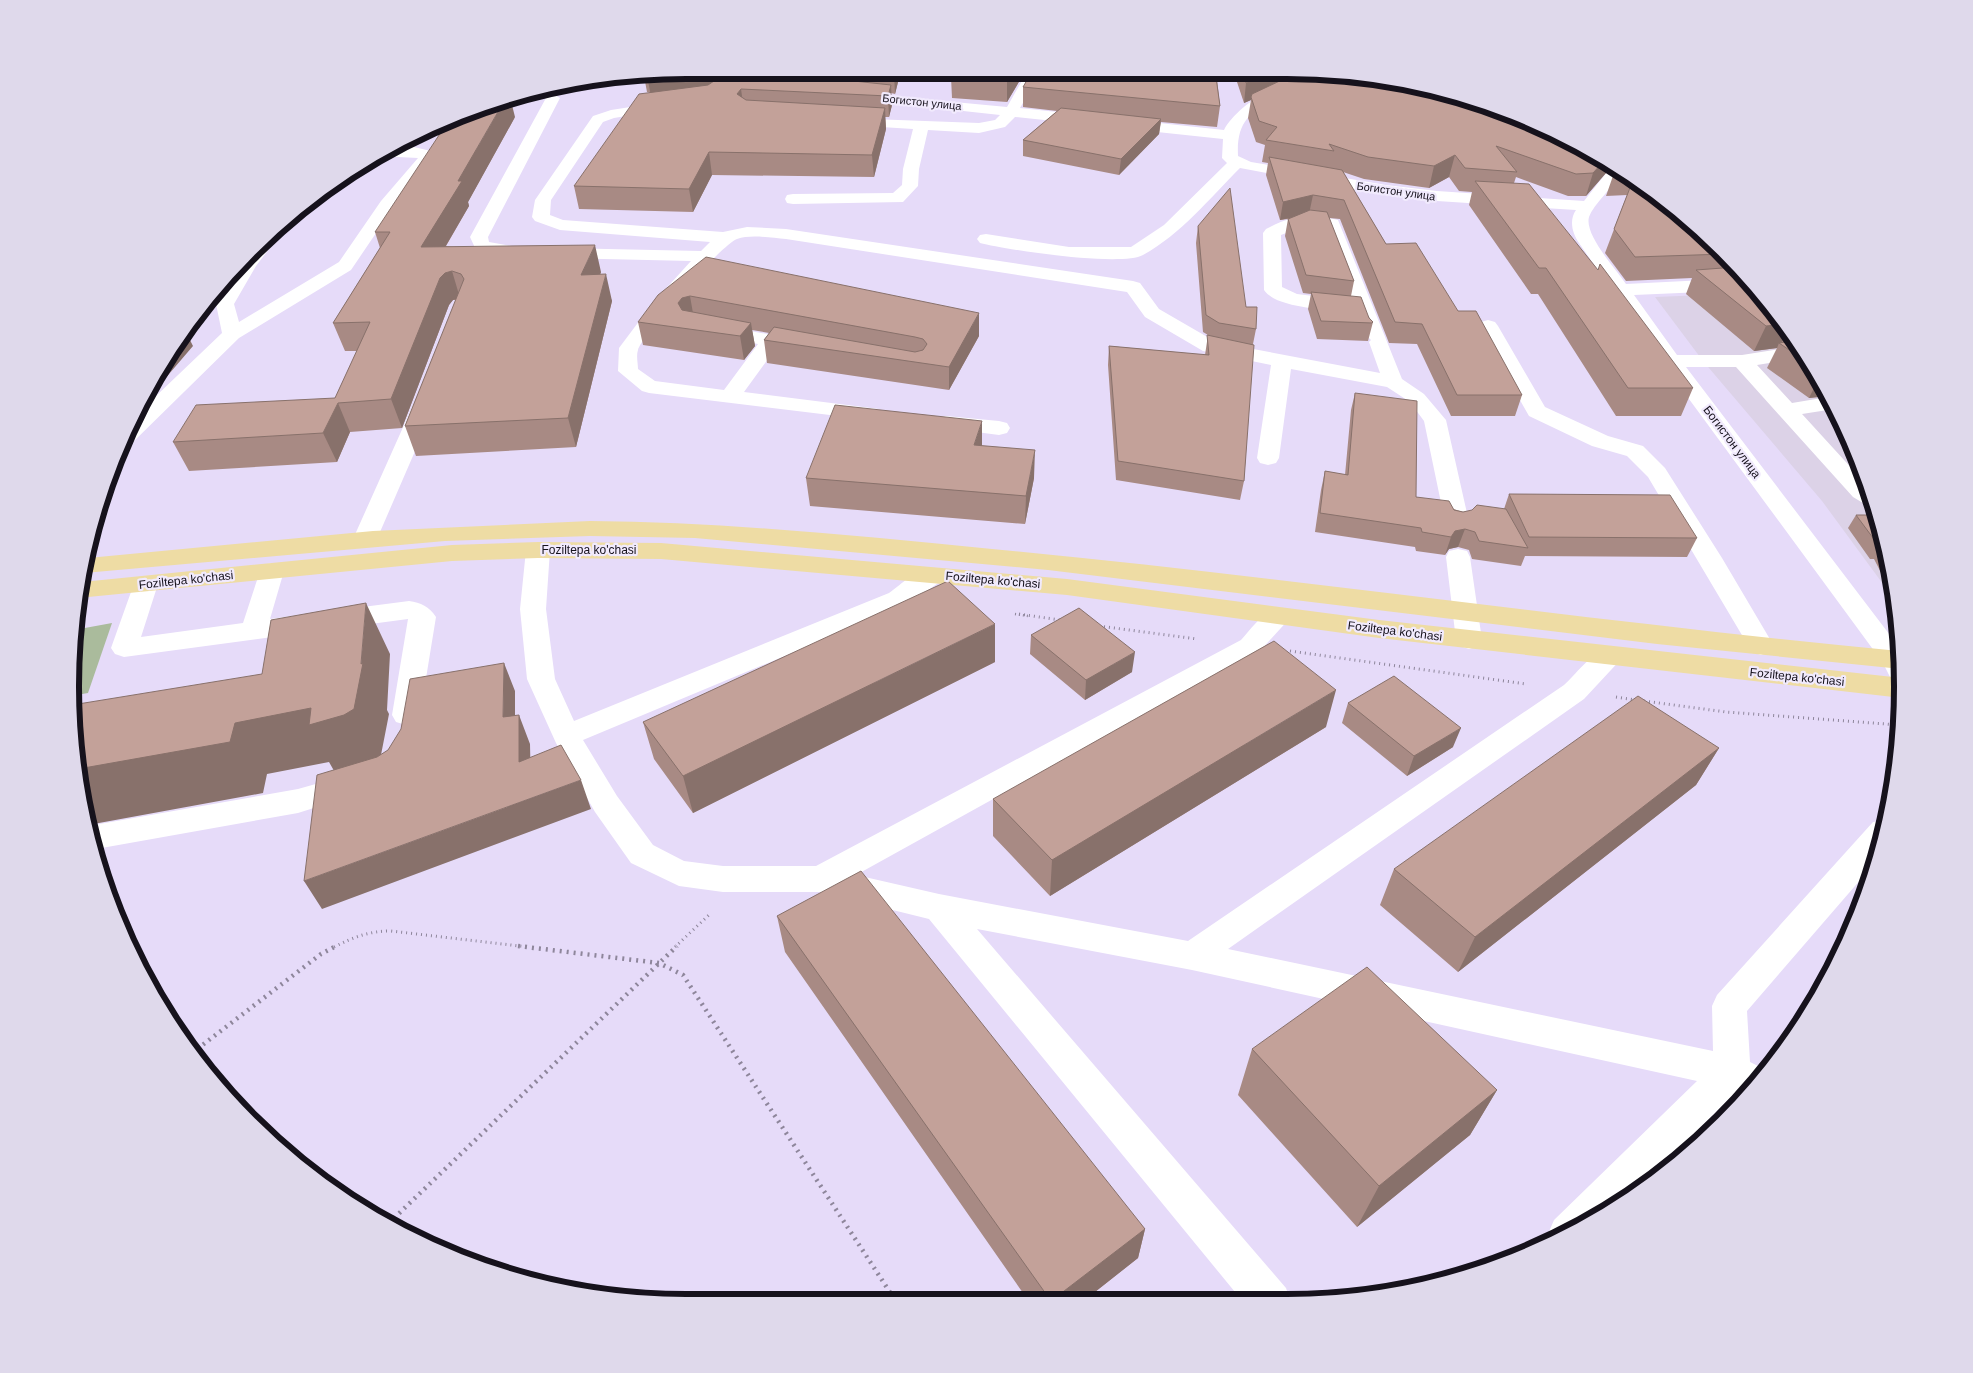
<svg xmlns="http://www.w3.org/2000/svg" width="1973" height="1373" font-family="Helvetica,sans-serif">
<style>
.medical{fill:#dcd2e7}
.green{fill:#aabb9c}
.lines{fill:none;stroke-linecap:round;stroke-linejoin:round}
.path-far2{stroke:#8e869b;stroke-width:2.5;stroke-dasharray:1 3;stroke-linecap:butt}
.path-far1{stroke:#8e869b;stroke-width:3;stroke-dasharray:1 4;stroke-linecap:butt}
.path{stroke:#8e869b;stroke-width:4.5;stroke-dasharray:2 5;stroke-linecap:butt}
.minor{fill:#fff;fill-rule:evenodd}
.major{fill:#eedca4;fill-rule:evenodd}
.wall{fill:#a88a84;fill-rule:evenodd}
.shaded-wall{fill:#88716b}
.building{fill:#c3a199;stroke:#88716b}
.labels{text-anchor:middle;dominant-baseline:central;stroke-width:4.5;stroke-linejoin:round;paint-order:stroke}
.far-street-label{font-size:11px;fill:#16121c;stroke:#f1eafd}
.street-label{font-size:12px;fill:#16121c;stroke:#f1eafd}
.rim{fill:none;stroke:#16121c;stroke-width:6}
</style>
<rect width="100%" height="100%" fill="#e6dbf9"/>
<path class="medical" d="M 1757,293 L 1799,344 L 1856,451 L 1891,566 L 1894,599 L 1822,501 L 1703,361 L 1655,297 Z"/>
<path class="green" d="M 112,623 L 88,693 L 71,696 L 74,630 Z"/>
<g class="lines">
<path class="path-far2" d="M 1015,614 L 1028,616"/>
<path class="path-far1" d="M 1019,614 L 1060,620
M 1099,626 L 1197,639
M 1290,651 L 1526,684
M 1616,697 L 1635,700
M 1644,701 L 1726,712 L 1899,725
M 334,947 C 354,937 369,931 391,931 L 528,947
M 675,947 L 711,913"/>
<path class="path" d="M 518,946 L 659,963 L 683,975 L 897,1303
M 192,1053 L 321,954 L 336,946
M 389,1223 L 677,946"/>
<path class="minor" d="M 1028,70 L 1042,70 L 1020,108 L 1224,130 C 1233,112 1268,84 1289,89 L 1291,92 L 1289,95 C 1256,109 1236,115 1238,156 L 1251,162 L 1386,185 L 1437,191 L 1584,201 L 1611,167 L 1623,173 C 1615,184 1593,205 1589,217 C 1584,235 1616,269 1626,284 L 1725,279 L 1732,281 L 1734,285 L 1732,289 L 1725,291 L 1634,295 L 1677,355 L 1742,355 L 1800,346 L 1806,357 L 1757,365 L 1792,403 L 1828,397 L 1834,409 L 1802,414 L 1866,484 L 1872,505 L 1863,503 L 1853,497 L 1736,367 L 1686,367 L 1899,647 L 1903,683 L 1892,681 L 1883,663 L 1664,365 L 1579,243 C 1572,233 1569,220 1576,210 L 1437,201 L 1386,195 L 1240,168 C 1209,199 1181,234 1143,255 C 1121,267 1007,250 980,243 L 977,239 L 980,235 L 986,234 L 1069,247 L 1131,247 L 1164,225 L 1227,163 L 1222,158 L 1223,139 L 1015,117 L 1005,127 L 979,133 L 928,130 L 919,169 L 918,186 L 903,202 L 793,204 L 787,203 L 785,199 L 787,195 L 793,194 L 893,193 L 902,185 L 903,169 L 913,129 L 849,125 L 842,121 L 844,118 L 979,123 L 995,120 L 1000,115 L 853,99 L 848,98 L 846,95 L 848,92 L 1007,107 Z
M 553,94 L 560,98 L 488,237 L 489,242 L 523,248 L 526,252 L 523,256 L 517,257 L 476,250 L 470,237 L 546,98 Z
M 663,102 L 668,103 L 670,106 L 668,109 L 614,118 L 603,122 L 551,200 L 550,215 L 563,220 L 723,232 L 747,227 L 786,229 L 1133,281 L 1140,283 L 1159,309 L 1216,342 L 1380,373 L 1369,342 L 1371,340 L 1366,335 L 1355,306 L 1353,310 L 1346,312 C 1325,309 1276,308 1264,290 L 1263,233 L 1266,229 C 1293,215 1308,213 1338,220 L 1402,379 L 1424,394 L 1446,420 L 1469,522 L 1465,527 L 1457,529 L 1449,527 L 1445,522 L 1424,421 L 1410,402 L 1387,387 L 1291,369 L 1279,458 L 1276,463 L 1268,465 L 1260,463 L 1257,458 L 1271,365 L 1203,351 L 1145,317 L 1127,292 L 786,239 C 771,238 751,234 737,239 C 720,246 644,332 638,350 C 636,356 638,363 638,369 L 655,381 L 724,390 L 758,344 L 710,335 L 707,331 L 710,327 L 717,325 L 801,340 L 808,342 L 811,346 L 808,350 L 801,352 L 776,348 L 744,392 L 871,408 L 879,409 L 882,414 L 879,419 L 871,420 L 649,393 L 642,391 L 618,371 L 619,348 L 652,304 L 691,261 L 560,258 L 554,257 L 551,253 L 554,249 L 560,248 L 701,251 L 710,242 L 560,230 L 535,221 L 532,217 L 535,200 L 593,116 L 611,110 ZM 1307,225 L 1325,227 L 1354,304 L 1346,300 L 1297,294 L 1282,287 L 1281,235 Z
M 414,147 L 435,152 L 437,155 L 393,208 L 351,270 L 239,338 L 130,445 L 119,446 L 134,417 L 222,333 L 216,304 L 236,268 L 269,241 L 272,245 L 256,266 L 234,304 L 239,322 L 339,262 L 381,201 L 418,158 L 377,156 L 392,148 Z
M 1488,320 L 1495,322 L 1498,326 L 1545,407 L 1608,436 L 1643,446 L 1665,468 L 1722,558 L 1774,646 L 1770,652 L 1761,655 L 1752,652 L 1648,477 L 1627,456 L 1592,446 L 1529,416 L 1478,326 L 1481,322 Z
M 424,399 L 432,400 L 435,405 L 377,539 L 374,544 L 365,547 L 356,544 L 353,539 L 413,405 L 416,400 Z
M 946,416 L 999,421 L 1007,423 L 1010,428 L 1007,433 L 999,435 L 938,427 L 935,422 L 938,417 Z
M 538,542 L 547,545 L 550,550 L 546,609 L 555,679 L 574,721 L 889,593 C 904,582 921,564 941,569 L 945,575 L 941,581 L 907,605 L 583,740 L 617,796 L 653,845 L 684,861 L 723,866 L 816,866 L 1241,640 C 1254,626 1266,605 1287,611 L 1291,617 L 1259,652 L 856,875 L 939,894 L 1188,941 L 1564,685 C 1580,670 1598,643 1620,649 L 1624,656 L 1584,699 L 1228,949 L 1713,1051 L 1712,1006 L 1717,995 L 1873,822 L 1887,820 L 1874,864 L 1747,1011 L 1750,1062 L 1766,1070 L 1744,1096 L 1736,1092 L 1629,1199 L 1551,1242 L 1548,1234 L 1554,1220 L 1697,1081 L 1192,970 L 977,929 L 1286,1288 L 1291,1303 L 1244,1303 L 929,919 L 820,892 L 723,892 L 679,886 L 631,863 L 595,812 L 556,743 L 527,679 L 520,609 L 526,550 L 529,545 Z
M 1458,549 L 1467,551 L 1470,557 L 1482,640 L 1478,646 L 1469,649 L 1460,646 L 1456,640 L 1446,557 L 1449,551 Z
M 272,563 L 281,565 L 284,571 L 270,619 L 409,601 C 421,603 429,606 436,617 L 420,715 L 416,722 L 406,725 L 396,722 L 392,715 L 408,619 L 124,657 L 115,654 L 111,648 L 136,578 L 145,576 L 154,578 L 158,584 L 141,637 L 243,623 L 260,571 L 263,565 Z
M 351,774 L 361,777 L 366,785 L 361,793 L 298,813 L 96,849 L 88,826 L 298,789 Z"/>
<path class="major" d="M 590,521 C 724,522 858,536 992,549 C 1295,578 1596,622 1899,651 L 1901,669 L 1657,644 L 1048,570 L 695,538 L 590,536 L 445,541 L 84,573 L 88,558 L 373,531 Z
M 538,542 L 661,543 L 1067,579 L 1379,620 L 1902,678 L 1902,698 L 1379,638 L 1067,595 L 661,559 L 538,558 L 452,561 L 78,598 L 82,582 L 452,545 Z"/>
</g>
<path class="wall" d="M 686,70 L 757,70 L 760,71 L 769,72 L 769,70 L 898,70 L 899,78 L 895,94 L 891,93 L 892,105 L 889,117 L 885,117 L 886,129 L 874,177 L 712,175 L 693,212 L 579,209 L 574,186 L 650,92 L 647,92 L 644,76 ZM 724,72 L 723,75 L 715,80 L 717,74 Z
M 1026,70 L 1007,102 L 952,98 L 951,77 Z
M 1033,70 L 1287,70 L 1559,134 L 1612,166 L 1586,196 L 1568,196 L 1516,177 L 1514,183 L 1693,388 L 1681,416 L 1616,416 L 1538,294 L 1531,294 L 1469,205 L 1472,192 L 1459,191 L 1449,177 L 1429,188 L 1364,179 L 1343,172 L 1386,244 L 1458,311 L 1522,395 L 1515,416 L 1451,416 L 1417,344 L 1389,343 L 1340,219 L 1329,218 L 1354,281 L 1351,296 L 1373,322 L 1368,341 L 1317,339 L 1308,309 L 1311,294 L 1303,293 L 1285,236 L 1288,219 L 1280,220 L 1266,175 L 1268,163 L 1262,162 L 1265,145 L 1256,142 L 1248,118 L 1251,100 L 1244,103 L 1235,76 L 1217,80 L 1220,106 L 1217,127 L 1161,122 L 1159,134 L 1119,175 L 1023,156 L 1023,140 L 1057,111 L 1023,107 L 1023,87 Z
M 515,117 L 468,202 L 469,206 L 446,246 L 601,272 L 600,275 L 612,301 L 576,447 L 416,456 L 405,426 L 456,300 L 453,300 L 449,305 L 402,428 L 350,432 L 337,462 L 189,471 L 173,442 L 335,398 L 357,351 L 345,351 L 333,323 L 380,248 L 375,232 Z
M 1617,170 L 1662,197 L 1723,251 L 1799,344 L 1827,396 L 1809,398 L 1767,368 L 1777,348 L 1754,351 L 1686,294 L 1692,278 L 1626,281 L 1605,253 L 1627,195 L 1606,196 L 1614,173 Z
M 1198,226 L 1246,307 L 1256,329 L 1253,344 L 1244,481 L 1240,500 L 1116,480 L 1108,365 L 1109,346 L 1205,355 L 1208,335 L 1203,332 L 1196,243 Z
M 706,257 L 979,336 L 949,390 L 767,363 L 764,340 L 769,333 L 752,330 L 755,346 L 744,360 L 643,345 L 638,322 Z
M 1355,393 L 1416,497 L 1463,512 L 1504,509 L 1509,494 L 1697,538 L 1687,557 L 1525,556 L 1521,566 L 1472,559 L 1469,550 L 1458,547 L 1449,549 L 1445,555 L 1416,551 L 1415,547 L 1315,532 L 1321,490 L 1325,471 L 1345,475 L 1351,410 Z
M 1831,404 L 1841,422 L 1827,412 Z
M 806,478 L 1034,478 L 1025,524 L 810,506 Z
M 1856,515 L 1876,515 L 1891,567 L 1894,598 L 1874,559 L 1870,559 L 1848,528 Z
M 1031,635 L 1132,672 L 1085,700 L 1030,654 Z
M 995,662 L 693,813 L 654,759 L 643,722 Z
M 1348,703 L 1453,747 L 1407,776 L 1342,723 Z
M 1326,727 L 1050,896 L 993,836 L 993,799 Z
M 1719,748 L 1696,785 L 1458,972 L 1380,905 L 1394,869 Z
M 777,916 L 1145,1229 L 1138,1258 L 1081,1303 L 1030,1303 L 785,952 Z
M 1817,995 L 1808,1013 L 1804,1010 Z
M 1252,1049 L 1497,1090 L 1470,1135 L 1357,1227 L 1238,1095 Z"/>
<path class="shaded-wall" d="M 706,70 L 723,70 L 724,72 L 717,74 L 711,89 L 652,101 L 648,81 Z
M 895,70 L 898,70 L 899,78 L 895,94 L 894,73 Z
M 1014,70 L 1026,70 L 1007,102 L 1007,81 Z
M 1213,70 L 1236,70 L 1235,76 L 1211,81 Z
M 1275,70 L 1287,70 L 1311,72 L 1251,97 L 1251,100 L 1244,103 L 1246,83 Z
M 891,85 L 892,105 L 889,117 L 888,96 Z
M 741,89 L 744,110 L 737,94 Z
M 510,97 L 515,117 L 468,202 L 469,206 L 430,273 L 421,247 L 458,181 L 506,98 Z
M 885,108 L 886,129 L 874,177 L 872,155 Z
M 1161,119 L 1159,134 L 1119,175 L 1121,159 Z
M 709,152 L 712,175 L 693,212 L 689,189 Z
M 1455,155 L 1449,177 L 1429,188 L 1434,166 Z
M 1604,161 L 1612,166 L 1586,196 L 1593,173 Z
M 1313,195 L 1309,214 L 1280,220 L 1283,202 Z
M 595,245 L 601,272 L 588,303 L 581,275 Z
M 452,271 L 460,298 L 453,300 L 449,305 L 402,428 L 391,399 L 440,278 L 445,273 Z
M 606,274 L 612,301 L 576,447 L 568,418 Z
M 690,296 L 694,319 L 686,321 L 678,303 L 682,298 Z
M 979,313 L 979,336 L 949,390 L 949,367 Z
M 751,323 L 755,346 L 744,360 L 740,336 Z
M 1783,324 L 1799,345 L 1786,342 L 1783,340 L 1781,344 L 1779,343 L 1777,348 L 1754,351 L 1766,326 Z
M 186,332 L 193,346 L 139,409 L 138,408 L 153,378 Z
M 1818,380 L 1827,396 L 1809,398 Z
M 338,403 L 350,432 L 337,462 L 323,433 Z
M 982,421 L 982,449 L 974,445 Z
M 1035,450 L 1034,478 L 1025,524 L 1026,496 Z
M 1465,529 L 1458,547 L 1449,549 L 1445,555 L 1451,537 L 1455,531 Z
M 366,603 L 390,654 L 387,710 L 389,714 L 380,760 L 337,776 L 329,762 L 267,774 L 263,793 L 88,825 L 82,806 L 78,769 L 235,723 L 361,664 Z
M 995,624 L 995,662 L 693,813 L 683,776 Z
M 1135,652 L 1132,672 L 1085,700 L 1086,680 Z
M 504,663 L 515,691 L 515,746 L 503,717 Z
M 1336,690 L 1326,727 L 1050,896 L 1052,860 Z
M 519,715 L 530,744 L 531,791 L 519,762 Z
M 1461,728 L 1453,747 L 1407,776 L 1414,756 Z
M 1719,748 L 1696,785 L 1458,972 L 1475,937 Z
M 581,780 L 591,809 L 322,909 L 304,881 Z
M 1497,1090 L 1470,1135 L 1357,1227 L 1379,1186 Z
M 1145,1229 L 1138,1258 L 1081,1303 L 1050,1303 L 1051,1301 Z"/>
<path class="building" d="M 686,70 L 706,70 L 698,75 L 648,81 L 652,75 Z
M 725,70 L 755,70 L 760,71 L 891,85 L 888,96 L 741,89 L 737,94 L 746,100 L 885,108 L 872,155 L 709,152 L 689,189 L 574,186 L 639,94 L 708,85 L 723,75 Z
M 865,70 L 895,70 L 894,73 Z
M 956,70 L 1014,70 L 1007,81 L 951,77 Z
M 1033,70 L 1215,70 L 1220,106 L 1023,87 Z
M 1242,70 L 1275,70 L 1246,83 Z
M 1301,71 L 1406,82 L 1559,134 L 1604,161 L 1593,173 L 1576,174 L 1496,146 L 1517,172 L 1465,168 L 1455,155 L 1434,166 L 1368,157 L 1329,144 L 1334,151 L 1266,140 L 1277,127 L 1259,121 L 1251,97 L 1252,94 Z
M 506,98 L 458,181 L 462,181 L 421,247 L 595,245 L 581,275 L 606,274 L 568,418 L 405,426 L 464,279 L 461,274 L 452,271 L 445,273 L 440,278 L 391,399 L 338,403 L 323,433 L 173,442 L 196,405 L 335,398 L 370,322 L 333,323 L 390,232 L 375,232 L 451,117 Z
M 1061,108 L 1161,119 L 1121,159 L 1023,140 Z
M 1269,157 L 1342,170 L 1386,244 L 1416,243 L 1458,311 L 1476,311 L 1522,395 L 1457,395 L 1422,324 L 1395,322 L 1344,200 L 1313,195 L 1283,202 Z
M 1617,170 L 1622,173 L 1614,173 Z
M 1633,180 L 1662,197 L 1725,254 L 1635,257 L 1614,229 Z
M 1475,181 L 1529,184 L 1598,270 L 1600,264 L 1693,388 L 1628,388 L 1546,268 L 1539,268 Z
M 1230,188 L 1246,307 L 1257,307 L 1256,329 L 1219,323 L 1206,315 L 1198,226 Z
M 1310,210 L 1327,212 L 1354,281 L 1306,275 L 1288,219 Z
M 706,257 L 979,313 L 949,367 L 764,340 L 774,327 L 915,352 L 923,350 L 927,344 L 923,339 L 915,337 L 690,296 L 682,298 L 678,303 L 682,310 L 751,323 L 740,336 L 638,322 L 658,295 Z
M 1736,267 L 1783,324 L 1766,326 L 1696,270 Z
M 1311,292 L 1361,297 L 1369,318 L 1373,322 L 1372,323 L 1321,321 Z
M 1207,335 L 1254,345 L 1244,481 L 1118,461 L 1109,346 L 1209,355 Z
M 1794,338 L 1799,344 L 1810,364 L 1779,343 L 1786,342 L 1783,340 Z
M 1355,393 L 1417,401 L 1416,497 L 1449,501 L 1454,510 L 1463,512 L 1472,510 L 1477,505 L 1506,509 L 1528,548 L 1479,541 L 1475,532 L 1465,529 L 1455,531 L 1451,537 L 1422,532 L 1421,528 L 1320,513 L 1325,471 L 1348,475 Z
M 835,405 L 982,421 L 974,445 L 1035,450 L 1026,496 L 806,478 Z
M 1509,494 L 1670,495 L 1697,538 L 1529,537 Z
M 1856,515 L 1876,515 L 1887,553 L 1883,546 L 1879,546 Z
M 948,581 L 995,624 L 683,776 L 643,722 Z
M 366,603 L 361,664 L 363,663 L 354,709 L 344,715 L 309,725 L 311,708 L 235,723 L 230,742 L 78,769 L 72,705 L 262,674 L 271,620 Z
M 1079,608 L 1135,652 L 1086,680 L 1031,635 Z
M 1274,641 L 1336,690 L 1052,860 L 993,799 Z
M 504,663 L 503,717 L 519,715 L 519,762 L 561,745 L 581,780 L 304,881 L 317,775 L 377,757 L 388,750 L 401,729 L 410,679 Z
M 1394,676 L 1461,728 L 1414,756 L 1348,703 Z
M 1638,696 L 1719,748 L 1475,937 L 1394,869 Z
M 861,871 L 1145,1229 L 1051,1301 L 777,916 Z
M 1367,967 L 1497,1090 L 1379,1186 L 1252,1049 Z"/>
<g class="labels">
<g class="far-street-label">
<text transform="translate(922 102) rotate(6)">Богистон улица</text>
<text transform="translate(1396 191) rotate(8)">Богистон улица</text>
</g>
<g class="street-label">
<text transform="translate(1732 442) rotate(53)">Богистон улица</text>
<text x="589" y="550">Foziltepa ko'chasi</text>
<text transform="translate(186 580) rotate(-6)">Foziltepa ko'chasi</text>
<text transform="translate(993 580) rotate(5)">Foziltepa ko'chasi</text>
<text transform="translate(1395 631) rotate(7)">Foziltepa ko'chasi</text>
<text transform="translate(1797 677) rotate(6)">Foziltepa ko'chasi</text>
</g>
</g>
<path d="M0 0H1973V1373H0ZM686 79H1287A607 607 0 0 1 1894 686V687A607 607 0 0 1 1287 1294H686A607 607 0 0 1 79 687V686A607 607 0 0 1 686 79Z" fill="#dfd9eb" fill-rule="evenodd"/>
<path class="rim" d="M686 79H1287A607 607 0 0 1 1894 686V687A607 607 0 0 1 1287 1294H686A607 607 0 0 1 79 687V686A607 607 0 0 1 686 79Z"/>
</svg>
